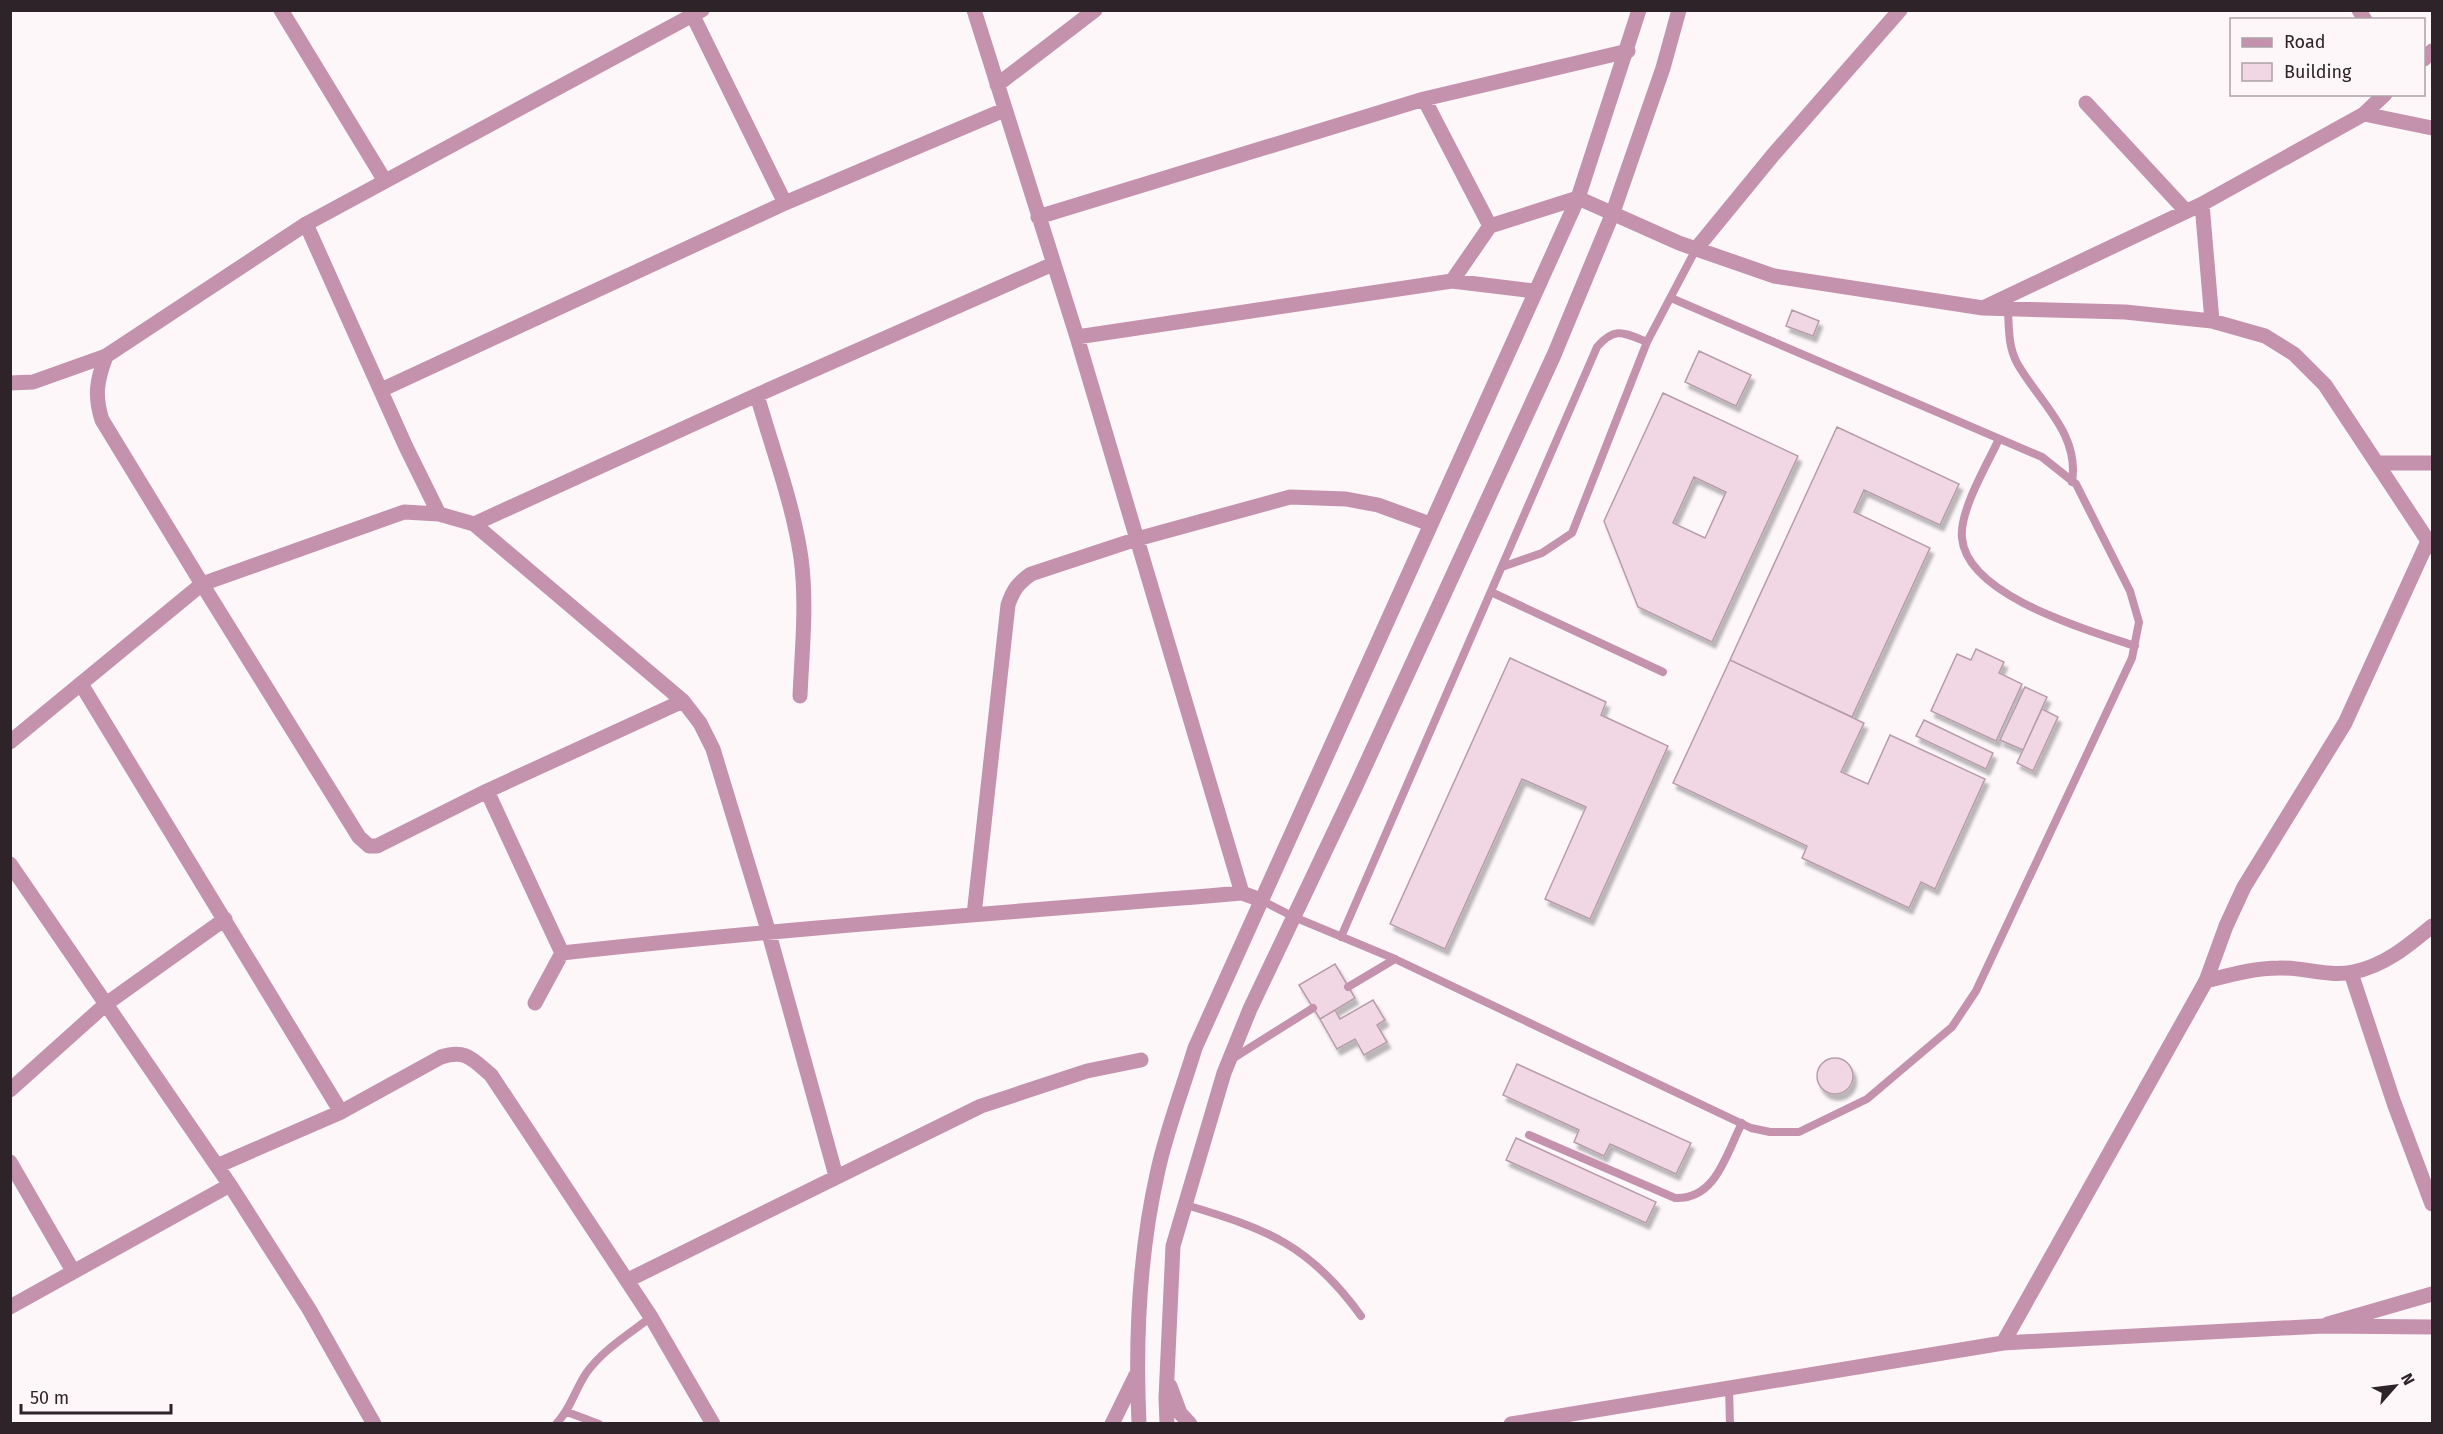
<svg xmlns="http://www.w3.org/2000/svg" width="2443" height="1434" font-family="'Fira Sans',sans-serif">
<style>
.building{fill:#f1d7e4;stroke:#b69da9;stroke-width:1.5;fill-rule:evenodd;filter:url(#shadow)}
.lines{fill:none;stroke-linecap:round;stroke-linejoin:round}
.service{stroke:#c592ad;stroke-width:8}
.minor{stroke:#c592ad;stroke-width:15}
.tertiary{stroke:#c592ad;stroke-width:15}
</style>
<defs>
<filter id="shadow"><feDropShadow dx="3.5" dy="6" stdDeviation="1.5" flood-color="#0004"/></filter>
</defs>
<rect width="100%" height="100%" fill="#fdf7fa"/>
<path class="building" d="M 1792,310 L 1819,321 L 1813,336 L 1786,326 Z
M 1699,351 L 1751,375 L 1736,406 L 1685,382 Z
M 1663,393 L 1798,456 L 1712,642 L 1638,607 L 1604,521 ZM 1694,477 L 1726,492 L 1705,538 L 1673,523 Z
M 1837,427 L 1959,484 L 1940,525 L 1864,490 L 1854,512 L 1930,548 L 1852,717 L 1730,660 Z
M 1976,649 L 2004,662 L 1999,673 L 2022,684 L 1996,741 L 1931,711 L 1957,654 L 1971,660 Z
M 1510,658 L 1606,702 L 1601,715 L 1668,746 L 1590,919 L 1545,899 L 1586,807 L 1522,779 L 1445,949 L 1390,924 Z
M 1730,660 L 1864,723 L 1841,772 L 1868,784 L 1890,735 L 1985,779 L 1935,889 L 1921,882 L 1909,908 L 1802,858 L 1807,846 L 1673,783 Z
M 2025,687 L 2047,697 L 2023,750 L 2000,740 Z
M 2042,709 L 2058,717 L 2033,771 L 2017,763 Z
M 1924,720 L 1993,753 L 1986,769 L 1916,736 Z
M 1335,964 L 1355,998 L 1320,1019 L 1299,985 Z
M 1373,1000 L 1385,1020 L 1377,1025 L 1387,1042 L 1364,1055 L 1355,1039 L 1337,1049 L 1320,1019 L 1335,1010 L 1340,1019 Z
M1817 1076a18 18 0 1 1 36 0a18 18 0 1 1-36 0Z
M 1517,1064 L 1691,1143 L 1676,1174 L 1610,1144 L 1604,1156 L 1574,1142 L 1579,1130 L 1503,1095 Z
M 1516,1138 L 1656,1202 L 1646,1223 L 1506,1160 Z"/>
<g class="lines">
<path class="service" d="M 2008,309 C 2009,328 2008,346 2017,363 C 2039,402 2080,433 2072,482
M 1999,439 C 1988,463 1959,511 1962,538 C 1967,596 2088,630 2135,646
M 1502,567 L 1542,553 L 1572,533 L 1647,342 L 1696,249
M 1491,592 L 1663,672
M 1261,900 L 1294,917 L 1395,959 L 1751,1128 L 1770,1132 L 1799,1132 L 1867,1099 L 1952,1027 L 1976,991 L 2132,658 L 2139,622 L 2130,591 L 2076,484 L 2042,457 L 1671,298
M 1341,937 L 1597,347 C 1615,326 1624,333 1647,342
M 1348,987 L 1395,959
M 1232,1059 L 1313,1008
M 1529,1135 L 1675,1198 C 1716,1200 1726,1154 1742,1123
M 1186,1205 C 1267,1229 1310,1245 1361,1316
M 1729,1388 L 1730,1424
M 567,1412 L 599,1424
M 556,1424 C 571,1409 575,1389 587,1372 C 604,1349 629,1334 651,1317"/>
<path class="minor" d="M 974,10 L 1077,337 L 1242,893 L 1261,900
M 2359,10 L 2365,20
M 693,16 L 785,203
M 2424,59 L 2432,51
M 997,85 L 1095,10
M 1424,99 L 1490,226
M 2086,103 L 2186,211
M 2364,114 L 2385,94
M 1038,217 L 1424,99 L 1628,51
M 306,224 L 406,447 L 439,514
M 1696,249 L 1773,155 L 1900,10
M 1452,281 L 1490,226 L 1578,198 L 1679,243 L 1774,276 L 1983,308 L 2125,312 L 2212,321 L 2265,336 L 2294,354 L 2325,385 L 2432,547
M 1985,307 L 2202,204
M 2212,321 L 2202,204 L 2364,114 L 2432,128
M 1077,337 L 1452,281 L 1534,291
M 10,383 L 33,382 L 106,356
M 381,390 L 785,203 L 1004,110
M 757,395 C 772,448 793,503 801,558 C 807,604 802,650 800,696
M 2377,463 L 2432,463
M 474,524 L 683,701 L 700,723 L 713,749 L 768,930 L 836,1176
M 81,684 L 341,1112
M 683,701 L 487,791 L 377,846 L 369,846 L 359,837 L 202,584 L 404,512 L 439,514 L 474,524 L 757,395 L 1053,264
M 487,791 L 562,953 L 535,1003
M 10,864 L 230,1185 L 309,1309 L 374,1424
M 974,915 L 1008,605 C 1013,590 1018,583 1031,574 L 1137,539 L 1290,497 L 1346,499 L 1378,505 L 1430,524
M 562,953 C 788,928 1015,912 1242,893
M 2351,973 L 2394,1103 L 2432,1204
M 2206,981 L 2226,926 L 2244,887 L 2345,723 L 2428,541
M 10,1090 L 106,1004 L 225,919
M 10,1162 L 73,1271
M 217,1166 L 341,1112 L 441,1057 C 466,1049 472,1059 491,1075 L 651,1317 L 713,1424
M 628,1280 L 981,1106 L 1087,1071 L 1141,1060
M 10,1307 L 230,1185
M 2328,1324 L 2432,1294"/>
<path class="tertiary" d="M 281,10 L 385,181
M 10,742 L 202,584 L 102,420 C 94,395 97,380 106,356 L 306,224 L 702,10
M 2003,1343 L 2206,981 C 2230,975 2254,968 2279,968 C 2303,967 2328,977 2353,972 C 2384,966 2408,946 2432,926
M 1170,1386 L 1180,1413 L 1190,1424
M 1112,1424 L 1136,1375
M 1139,1424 C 1135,1338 1139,1253 1158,1170 C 1167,1129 1183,1088 1195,1048 L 1578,198 L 1639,10
M 1167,1424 L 1166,1398 L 1173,1246 L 1224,1073 L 1250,1009 L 1355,788 L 1554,355 L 1612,215 L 1663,68 L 1679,10
M 1511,1424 L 2003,1343 L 2323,1326 L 2432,1327"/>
</g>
<rect width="2443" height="1434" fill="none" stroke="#2d2328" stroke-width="24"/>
<rect x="2230" y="18" width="195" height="78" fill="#fdf7fa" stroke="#aaa2a6" stroke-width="1.5"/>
<rect x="2242" y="38" width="30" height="9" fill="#c592ad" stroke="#aaa2a6" stroke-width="1.5"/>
<text x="2284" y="48" font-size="18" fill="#2d2328">Road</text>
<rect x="2242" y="63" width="30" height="18" fill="#f1d7e4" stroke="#aaa2a6" stroke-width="1.5"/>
<text x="2284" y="78" font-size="18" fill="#2d2328">Building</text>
<g transform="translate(2395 1386) rotate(62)" stroke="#fdf7fa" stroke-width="4.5" paint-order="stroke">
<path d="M0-4.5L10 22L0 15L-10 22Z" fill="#2d2328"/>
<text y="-9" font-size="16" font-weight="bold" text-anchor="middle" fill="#2d2328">N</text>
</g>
<path d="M21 1404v9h150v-9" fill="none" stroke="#2d2328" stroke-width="3"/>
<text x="30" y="1404" font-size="18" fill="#2d2328" stroke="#fdf7fa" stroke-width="4.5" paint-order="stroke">50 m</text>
</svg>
